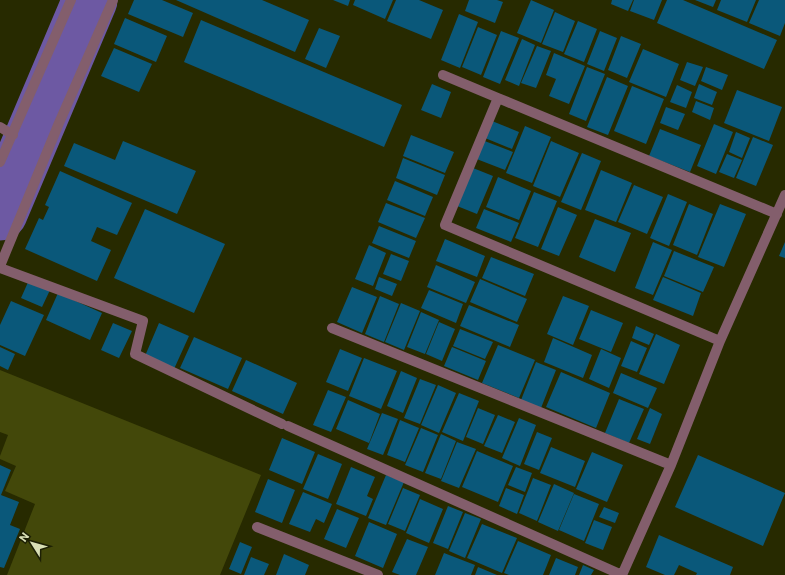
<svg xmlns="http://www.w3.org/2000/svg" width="785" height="575" font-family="Commissioner,sans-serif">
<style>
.green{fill:#43480a}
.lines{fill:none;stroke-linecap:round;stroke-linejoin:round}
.river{stroke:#6d59a3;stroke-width:55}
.building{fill:#0a587a}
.minor{stroke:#835e6c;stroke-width:10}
</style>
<rect width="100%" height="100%" fill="#272a00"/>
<path class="green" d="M 0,370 L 261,475 L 220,575 L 7,575 L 35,504 L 5,491 L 16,466 L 0,459 L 0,456 L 8,435 L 0,432 Z"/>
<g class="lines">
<path class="river" d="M 0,213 L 90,0"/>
</g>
<path class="building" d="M 134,0 L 162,0 L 193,13 L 183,37 L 128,14 Z
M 176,0 L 262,0 L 309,20 L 295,52 Z
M 333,0 L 350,0 L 348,6 Z
M 355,0 L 393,0 L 385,19 L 353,5 Z
M 396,0 L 419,0 L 443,10 L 431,39 L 387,21 Z
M 469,0 L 497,0 L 503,2 L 495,23 L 465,11 Z
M 531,0 L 554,10 L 541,43 L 517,33 Z
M 612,0 L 633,0 L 628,11 L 611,4 Z
M 634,0 L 662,0 L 654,20 L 630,11 Z
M 667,0 L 683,0 L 777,40 L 764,69 L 657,23 Z
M 695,0 L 716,0 L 713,7 Z
M 721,0 L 756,0 L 747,22 L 717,10 Z
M 759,0 L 785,0 L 785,23 L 780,36 L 749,23 Z
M 555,12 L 575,21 L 563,52 L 542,44 Z
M 459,14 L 478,22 L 460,68 L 441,60 Z
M 125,18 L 167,36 L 156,62 L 114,44 Z
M 201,20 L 402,105 L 384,147 L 184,62 Z
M 578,21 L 597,29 L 584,62 L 564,54 Z
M 478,27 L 497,35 L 481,75 L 462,67 Z
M 319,28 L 340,36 L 326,68 L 305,59 Z
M 501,31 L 519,38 L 500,84 L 483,77 Z
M 600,31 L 617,38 L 604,71 L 587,64 Z
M 621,36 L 641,44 L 627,78 L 608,70 Z
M 522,39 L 535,45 L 519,86 L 505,80 Z
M 537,46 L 551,51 L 536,88 L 521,83 Z
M 114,48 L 152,64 L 139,92 L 101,76 Z
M 643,49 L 679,64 L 666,97 L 629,82 Z
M 554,53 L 585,66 L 569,104 L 549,96 L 556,79 L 546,75 Z
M 687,62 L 703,67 L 695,86 L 680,80 Z
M 587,67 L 605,74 L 586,121 L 569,114 Z
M 706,67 L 728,75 L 722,90 L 701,81 Z
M 607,77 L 628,86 L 608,135 L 587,127 Z
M 432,84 L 451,92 L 441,118 L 421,110 Z
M 699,84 L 717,92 L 712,105 L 694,98 Z
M 677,85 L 692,92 L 686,108 L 670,102 Z
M 632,86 L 664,99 L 646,144 L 614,131 Z
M 737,90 L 782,107 L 769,141 L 724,123 Z
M 696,101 L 714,108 L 710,120 L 692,112 Z
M 666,107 L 685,114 L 678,130 L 660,123 Z
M 492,121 L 519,132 L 512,149 L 485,138 Z
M 714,124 L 733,132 L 716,174 L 697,166 Z
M 525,126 L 551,137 L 532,183 L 506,173 Z
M 660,129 L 701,145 L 690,172 L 649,156 Z
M 736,132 L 750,138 L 742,158 L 729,152 Z
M 411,135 L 454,152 L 445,173 L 403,156 Z
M 753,137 L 773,145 L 756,186 L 736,178 Z
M 482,140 L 513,152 L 505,170 L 474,158 Z
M 123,141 L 196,171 L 177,214 L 64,166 L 74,143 L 115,160 Z
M 551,141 L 579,153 L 560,197 L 533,186 Z
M 582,153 L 601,161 L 581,210 L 561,202 Z
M 727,154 L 742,160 L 734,178 L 719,172 Z
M 403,158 L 445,175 L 437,195 L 396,178 Z
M 473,168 L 493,176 L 477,214 L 457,206 Z
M 601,170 L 632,183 L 616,222 L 585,210 Z
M 60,171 L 132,203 L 117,235 L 97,227 L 91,241 L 111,250 L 97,281 L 25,249 L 39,218 L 43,220 L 49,207 L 45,205 Z
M 498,177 L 531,191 L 519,220 L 486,207 Z
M 395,181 L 433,197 L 425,216 L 387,200 Z
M 634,185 L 663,197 L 647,234 L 618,222 Z
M 534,192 L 557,201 L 538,247 L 515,238 Z
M 668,194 L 687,202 L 669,246 L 650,238 Z
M 386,203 L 425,218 L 416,238 L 378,222 Z
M 689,204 L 713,214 L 697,255 L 673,245 Z
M 720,204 L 746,214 L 724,267 L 698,257 Z
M 558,207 L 577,215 L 559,256 L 541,249 Z
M 145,209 L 225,244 L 194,313 L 114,278 Z
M 484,209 L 519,223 L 511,242 L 476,228 Z
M 595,219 L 631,233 L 615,272 L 579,257 Z
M 379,226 L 416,241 L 409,258 L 372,243 Z
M 445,239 L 485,256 L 477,277 L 436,261 Z
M 653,242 L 672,250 L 653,295 L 635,288 Z
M 785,242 L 785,258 L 779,256 Z
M 369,245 L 386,253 L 373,286 L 355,279 Z
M 674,251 L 714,267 L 703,292 L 664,276 Z
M 391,254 L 409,261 L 401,281 L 383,274 Z
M 491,257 L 534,274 L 525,296 L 482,278 Z
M 436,265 L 475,282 L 466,303 L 427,287 Z
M 379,277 L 397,284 L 392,296 L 375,289 Z
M 663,277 L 701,293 L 693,316 L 653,300 Z
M 480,279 L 527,299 L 517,322 L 470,302 Z
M 29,280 L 50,290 L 42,307 L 21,298 Z
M 352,287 L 377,297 L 362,333 L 337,322 Z
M 429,290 L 463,304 L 456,323 L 421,308 Z
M 58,293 L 102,313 L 90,340 L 46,320 Z
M 380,296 L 399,304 L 384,342 L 365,334 Z
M 563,296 L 589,306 L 573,345 L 547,334 Z
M 11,301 L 44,315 L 25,356 L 0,345 L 0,325 Z
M 401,303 L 420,311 L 404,350 L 385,342 Z
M 469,305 L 519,325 L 510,347 L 460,326 Z
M 591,310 L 623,323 L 611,352 L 579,339 Z
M 421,312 L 439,320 L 425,354 L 407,347 Z
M 439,322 L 455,329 L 442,361 L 426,354 Z
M 113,323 L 132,331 L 119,358 L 101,350 Z
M 159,323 L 189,336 L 174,369 L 145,356 Z
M 636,326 L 654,334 L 649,345 L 632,338 Z
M 460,329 L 493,342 L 485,359 L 453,346 Z
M 656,334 L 680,345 L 664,384 L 639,374 Z
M 194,337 L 242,358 L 228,389 L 180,368 Z
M 553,338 L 592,355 L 583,378 L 544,362 Z
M 631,341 L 647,348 L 637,372 L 621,366 Z
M 498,345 L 535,360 L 519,398 L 482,383 Z
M 0,347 L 15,354 L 8,370 L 0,366 Z
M 452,347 L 486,361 L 478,380 L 444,366 Z
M 340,349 L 362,358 L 348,391 L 326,382 Z
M 601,349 L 621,358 L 609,388 L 589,379 Z
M 364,358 L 397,371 L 381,409 L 349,396 Z
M 246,360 L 297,383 L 283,414 L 232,391 Z
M 536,362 L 556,370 L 541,408 L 521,400 Z
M 401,371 L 417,378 L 403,413 L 387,406 Z
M 561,372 L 610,393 L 596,428 L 546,407 Z
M 621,373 L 657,388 L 648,408 L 613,393 Z
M 420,379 L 436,385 L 420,424 L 404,418 Z
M 438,385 L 456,393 L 439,433 L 421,425 Z
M 328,390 L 346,397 L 331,432 L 313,425 Z
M 459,393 L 479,401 L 463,441 L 442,432 Z
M 619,399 L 644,409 L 629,443 L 605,433 Z
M 348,400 L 380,414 L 369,443 L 336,429 Z
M 478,408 L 495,415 L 483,444 L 466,437 Z
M 650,408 L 662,414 L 650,444 L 637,439 Z
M 382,413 L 398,419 L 383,455 L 367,449 Z
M 498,415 L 515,422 L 502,453 L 484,446 Z
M 519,418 L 536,425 L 520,466 L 502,458 Z
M 400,420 L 419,428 L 405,462 L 387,455 Z
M 421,428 L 438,435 L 423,472 L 405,465 Z
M 537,432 L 552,438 L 539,470 L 524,464 Z
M 441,434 L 456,441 L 441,479 L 425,473 Z
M 282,438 L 315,452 L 302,484 L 269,470 Z
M 457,442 L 476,449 L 459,488 L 441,481 Z
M 551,447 L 585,461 L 575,487 L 540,473 Z
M 477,451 L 513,466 L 498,502 L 462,487 Z
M 592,452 L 623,465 L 607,502 L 576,489 Z
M 318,454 L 342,464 L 328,499 L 303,489 Z
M 698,455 L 785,493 L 763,546 L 675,507 Z
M 0,465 L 11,470 L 1,495 L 19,502 L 10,525 L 20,529 L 4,568 L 0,567 Z
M 351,467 L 375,477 L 367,496 L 373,499 L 366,516 L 336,504 Z
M 516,467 L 532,473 L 525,492 L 508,485 Z
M 386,475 L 404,482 L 386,525 L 368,518 Z
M 533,478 L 551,485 L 537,521 L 519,513 Z
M 268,479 L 295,490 L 282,523 L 255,512 Z
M 554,484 L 574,493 L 558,531 L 538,522 Z
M 403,488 L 420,495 L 405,531 L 388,524 Z
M 506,488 L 524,495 L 517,514 L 499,506 Z
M 303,492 L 332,504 L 324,523 L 316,519 L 310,532 L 289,524 Z
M 574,494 L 599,504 L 584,541 L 559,530 Z
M 420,499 L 443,509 L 429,543 L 406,533 Z
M 448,506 L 463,512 L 448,549 L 433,543 Z
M 604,507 L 619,513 L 615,523 L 599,517 Z
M 337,509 L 359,518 L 346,548 L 324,539 Z
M 465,513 L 481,519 L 465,558 L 449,551 Z
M 594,520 L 612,527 L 603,550 L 585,543 Z
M 369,522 L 397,534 L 383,568 L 355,556 Z
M 482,524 L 517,538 L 502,573 L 467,558 Z
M 659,535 L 733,567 L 730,575 L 696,575 L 697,573 L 679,565 L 674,575 L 665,575 L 646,567 Z
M 407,539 L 428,547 L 416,575 L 400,575 L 392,572 Z
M 518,541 L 551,555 L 543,575 L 509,575 L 504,573 Z
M 240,542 L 252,547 L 241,574 L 229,569 Z
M 444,553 L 475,565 L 471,575 L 435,575 Z
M 284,554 L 309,565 L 305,575 L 276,575 Z
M 251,557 L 269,564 L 264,575 L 244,575 Z
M 556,558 L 578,567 L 575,575 L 549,575 Z
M 583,565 L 594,570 L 591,575 L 579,575 Z
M 478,567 L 497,575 L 475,575 Z"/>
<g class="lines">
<path class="minor" d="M 443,75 L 498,98
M 0,127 L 13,135
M 0,162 L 71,0
M 0,266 L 59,123 L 113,0
M 0,268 L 143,321 L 135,354 L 282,424
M 332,328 L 671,465
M 720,341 L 445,225 L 498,98 L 777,214
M 288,426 L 622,575
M 257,527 L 378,575
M 622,575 L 671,465 L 720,341 L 785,195"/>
</g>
<g transform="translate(32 543) rotate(307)" stroke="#1d2005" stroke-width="3" paint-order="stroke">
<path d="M0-3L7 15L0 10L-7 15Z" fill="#d9dfb6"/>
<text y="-6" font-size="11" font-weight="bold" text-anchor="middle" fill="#d9dfb6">N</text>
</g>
</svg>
